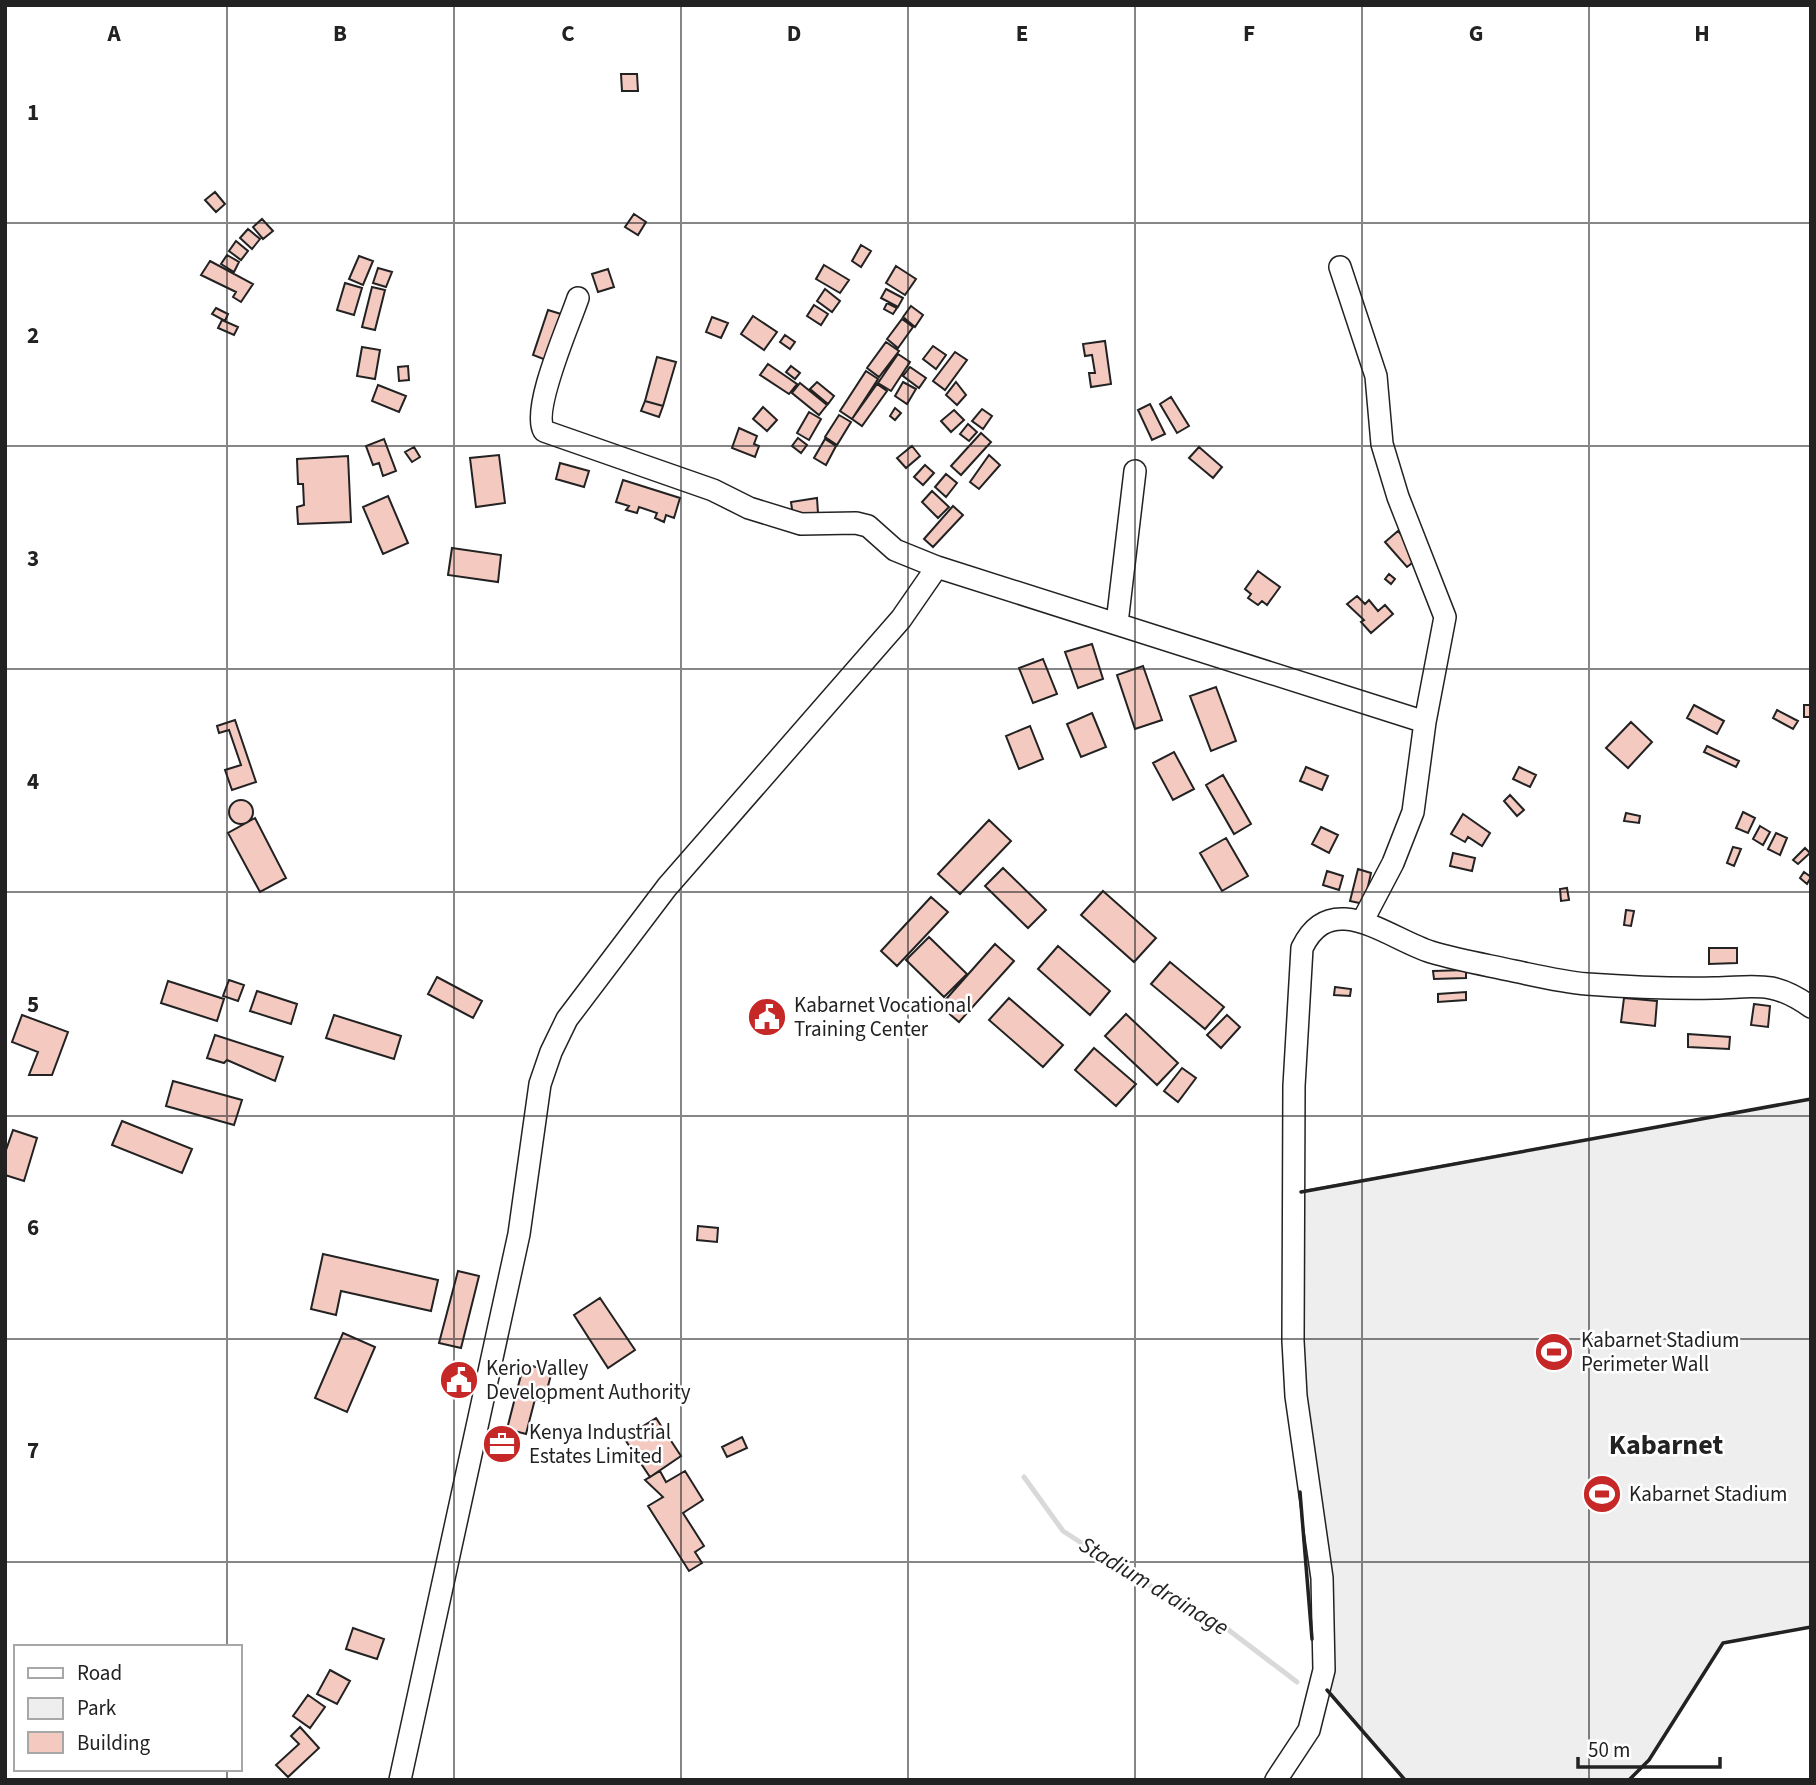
<svg xmlns="http://www.w3.org/2000/svg" width="1816" height="1785" font-family="'Source Sans 3',sans-serif">
<style>
.green{fill:#eee;stroke:#6f6f6f;stroke-width:2}
.lines{fill:none;stroke-linecap:round;stroke-linejoin:round}
.stream{stroke:#d9d9d9;stroke-width:5}
.building{fill:#f3c9c0;stroke:#222;stroke-width:2}
.minor-casing{stroke:#222;stroke-width:24}
.minor{stroke:#fff;stroke-width:21}
.wall{stroke:#222;stroke-width:3.5}
.grid{fill:none;stroke:#222;stroke-width:2;stroke-opacity:0.55}
.labels{text-anchor:middle;dominant-baseline:central;stroke-width:5;stroke-linejoin:round;paint-order:stroke}
.poi-label{font-size:21px;fill:#222;stroke:#fff;text-anchor:start}
.water-label{font-size:23px;font-style:italic;fill:#222;stroke:#fff}
.district-label{font-size:28px;font-weight:bold;fill:#222;stroke:#fff}
.grid-label{font-size:23px;text-anchor:middle;font-weight:bold;fill:#222;stroke:#fff;stroke-width:5;stroke-linejoin:round;paint-order:stroke}
</style>
<rect width="100%" height="100%" fill="#fff"/>
<path class="green" d="M 1811,1099 L 1811,1627 L 1723,1643 L 1649,1760 L 1629,1780 L 1405,1780 L 1316,1678 L 1301,1510 L 1292,1193 Z"/>
<g class="lines">
<path class="stream" d="M 1024,1477 L 1063,1531 L 1129,1574 L 1222,1625 L 1297,1682"/>
</g>
<path class="building" d="M 621,74 L 637,74 L 638,91 L 622,91 Z
M 215,192 L 225,204 L 216,212 L 205,200 Z
M 634,214 L 646,222 L 638,235 L 625,227 Z
M 262,219 L 273,231 L 263,239 L 253,227 Z
M 248,229 L 260,239 L 252,249 L 240,238 Z
M 236,241 L 248,251 L 241,260 L 229,251 Z
M 861,245 L 871,251 L 861,267 L 852,261 Z
M 227,255 L 239,262 L 234,272 L 221,264 Z
M 359,256 L 373,261 L 363,285 L 349,279 Z
M 210,261 L 253,284 L 241,302 L 233,297 L 236,292 L 201,275 Z
M 824,265 L 849,280 L 840,293 L 816,279 Z
M 896,266 L 916,279 L 905,295 L 886,283 Z
M 378,268 L 392,272 L 386,287 L 373,283 Z
M 608,269 L 614,287 L 598,292 L 592,274 Z
M 345,283 L 362,288 L 354,315 L 337,310 Z
M 372,287 L 385,290 L 375,330 L 362,327 Z
M 825,289 L 840,301 L 832,312 L 817,301 Z
M 886,289 L 903,298 L 898,307 L 881,298 Z
M 887,303 L 897,308 L 893,314 L 884,309 Z
M 814,305 L 828,314 L 821,325 L 807,316 Z
M 911,306 L 923,315 L 915,327 L 903,317 Z
M 216,308 L 228,314 L 225,321 L 212,314 Z
M 548,310 L 561,314 L 546,360 L 533,355 Z
M 753,316 L 777,332 L 764,350 L 741,334 Z
M 712,317 L 728,323 L 721,338 L 706,332 Z
M 902,319 L 913,327 L 898,348 L 887,339 Z
M 222,320 L 238,327 L 234,335 L 218,328 Z
M 785,335 L 795,342 L 790,349 L 780,342 Z
M 1105,341 L 1111,384 L 1091,387 L 1089,373 L 1095,373 L 1092,355 L 1085,356 L 1083,344 Z
M 886,342 L 899,351 L 879,377 L 867,368 Z
M 933,346 L 946,355 L 936,369 L 923,359 Z
M 362,347 L 380,350 L 375,379 L 357,376 Z
M 955,352 L 967,360 L 945,390 L 933,381 Z
M 898,354 L 910,362 L 891,391 L 878,383 Z
M 657,357 L 676,362 L 663,406 L 645,401 Z
M 768,364 L 797,384 L 789,394 L 760,375 Z
M 408,366 L 409,380 L 399,381 L 398,367 Z
M 791,366 L 800,373 L 795,379 L 786,372 Z
M 910,367 L 926,378 L 919,388 L 903,376 Z
M 866,371 L 878,379 L 852,419 L 840,411 Z
M 817,382 L 834,396 L 828,404 L 810,389 Z
M 903,382 L 916,389 L 907,404 L 895,396 Z
M 956,382 L 966,395 L 957,405 L 946,395 Z
M 800,383 L 827,405 L 819,415 L 792,393 Z
M 877,384 L 887,391 L 862,426 L 852,419 Z
M 378,385 L 406,396 L 399,412 L 372,401 Z
M 1171,397 L 1189,426 L 1177,433 L 1160,404 Z
M 645,401 L 663,406 L 659,417 L 641,411 Z
M 1150,404 L 1165,434 L 1152,440 L 1138,410 Z
M 763,407 L 777,420 L 767,431 L 753,419 Z
M 895,408 L 901,413 L 895,420 L 890,416 Z
M 982,409 L 992,416 L 983,429 L 972,421 Z
M 954,410 L 964,420 L 951,432 L 941,421 Z
M 809,412 L 821,419 L 809,440 L 797,433 Z
M 839,415 L 851,422 L 837,445 L 825,437 Z
M 968,424 L 977,432 L 969,441 L 960,434 Z
M 739,428 L 757,436 L 754,444 L 759,446 L 755,457 L 732,448 Z
M 981,433 L 991,442 L 961,475 L 951,466 Z
M 798,438 L 807,445 L 801,453 L 792,446 Z
M 384,439 L 396,471 L 383,476 L 379,463 L 373,465 L 366,446 Z
M 825,439 L 836,446 L 826,465 L 814,458 Z
M 912,446 L 920,456 L 906,468 L 897,458 Z
M 414,447 L 420,457 L 412,462 L 405,452 Z
M 1199,447 L 1222,467 L 1213,478 L 1189,458 Z
M 499,455 L 505,503 L 476,507 L 470,458 Z
M 989,455 L 1000,465 L 979,489 L 970,482 Z
M 348,456 L 351,522 L 298,524 L 297,507 L 304,505 L 303,484 L 298,484 L 297,459 Z
M 560,463 L 589,471 L 584,487 L 556,479 Z
M 925,465 L 934,473 L 923,485 L 914,477 Z
M 946,474 L 957,483 L 946,497 L 935,487 Z
M 623,480 L 680,498 L 674,518 L 666,515 L 664,522 L 655,518 L 657,513 L 639,507 L 637,513 L 626,510 L 629,506 L 616,502 Z
M 932,491 L 949,507 L 938,518 L 922,502 Z
M 388,496 L 408,543 L 383,554 L 363,507 Z
M 817,498 L 818,513 L 793,516 L 791,502 Z
M 953,506 L 963,515 L 933,547 L 924,539 Z
M 1398,531 L 1415,550 L 1416,560 L 1407,567 L 1385,542 Z
M 452,548 L 501,555 L 498,582 L 448,575 Z
M 1258,571 L 1280,587 L 1267,605 L 1262,601 L 1258,605 L 1248,598 L 1251,594 L 1245,589 Z
M 1389,574 L 1395,579 L 1391,584 L 1385,579 Z
M 1357,596 L 1365,604 L 1369,600 L 1378,611 L 1385,605 L 1393,614 L 1371,633 L 1361,622 L 1364,620 L 1347,604 Z
M 1092,644 L 1103,679 L 1078,688 L 1065,652 Z
M 1043,659 L 1057,694 L 1033,703 L 1019,668 Z
M 1143,666 L 1162,720 L 1135,729 L 1117,675 Z
M 1216,687 L 1236,741 L 1211,751 L 1190,696 Z
M 1694,705 L 1724,721 L 1717,734 L 1687,718 Z
M 1804,705 L 1811,705 L 1811,717 L 1804,717 Z
M 1777,710 L 1798,721 L 1793,729 L 1773,718 Z
M 1092,713 L 1106,747 L 1081,757 L 1067,724 Z
M 235,720 L 256,782 L 232,790 L 225,770 L 241,765 L 229,730 L 219,733 L 217,726 Z
M 1631,722 L 1652,742 L 1628,768 L 1606,748 Z
M 1030,726 L 1043,759 L 1019,769 L 1006,736 Z
M 1707,746 L 1739,761 L 1736,767 L 1704,752 Z
M 1174,752 L 1194,789 L 1173,800 L 1153,763 Z
M 1306,767 L 1328,776 L 1322,790 L 1300,781 Z
M 1519,767 L 1536,775 L 1530,787 L 1513,779 Z
M 1223,775 L 1251,824 L 1234,834 L 1206,785 Z
M 1510,795 L 1524,810 L 1517,816 L 1504,801 Z
M229 812a12 12 0 1 1 24 0a12 12 0 1 1-24 0Z
M 1743,812 L 1755,818 L 1748,833 L 1736,828 Z
M 1626,813 L 1640,816 L 1639,823 L 1624,821 Z
M 1463,814 L 1490,833 L 1482,846 L 1468,837 L 1465,842 L 1451,834 Z
M 255,818 L 286,878 L 260,892 L 228,833 Z
M 989,820 L 1011,841 L 960,894 L 938,874 Z
M 1760,826 L 1770,832 L 1763,845 L 1753,839 Z
M 1321,827 L 1338,835 L 1329,853 L 1312,844 Z
M 1776,833 L 1787,838 L 1780,855 L 1768,849 Z
M 1226,838 L 1248,876 L 1222,891 L 1200,853 Z
M 1733,847 L 1741,849 L 1734,866 L 1727,863 Z
M 1805,848 L 1810,853 L 1798,864 L 1793,860 Z
M 1453,853 L 1475,858 L 1472,871 L 1450,866 Z
M 1003,868 L 1046,910 L 1028,928 L 985,886 Z
M 1358,869 L 1371,873 L 1364,904 L 1350,901 Z
M 1327,871 L 1343,876 L 1339,890 L 1323,885 Z
M 1804,872 L 1811,877 L 1807,884 L 1800,878 Z
M 1567,888 L 1569,900 L 1561,901 L 1560,889 Z
M 1103,891 L 1156,938 L 1134,962 L 1081,915 Z
M 931,897 L 948,912 L 897,966 L 881,951 Z
M 1626,910 L 1634,911 L 1631,926 L 1624,925 Z
M 929,937 L 967,974 L 944,997 L 906,960 Z
M 995,944 L 1014,961 L 959,1022 L 940,1006 Z
M 1058,946 L 1110,991 L 1090,1015 L 1038,969 Z
M 1709,948 L 1737,948 L 1737,963 L 1709,964 Z
M 1170,962 L 1224,1007 L 1205,1029 L 1151,984 Z
M 1466,970 L 1466,978 L 1434,979 L 1433,971 Z
M 437,977 L 482,1001 L 473,1018 L 428,994 Z
M 229,980 L 244,985 L 238,1001 L 223,996 Z
M 168,981 L 224,999 L 217,1021 L 161,1003 Z
M 1335,987 L 1351,989 L 1350,996 L 1334,995 Z
M 257,991 L 297,1004 L 291,1024 L 250,1011 Z
M 1466,992 L 1466,1000 L 1438,1002 L 1438,994 Z
M 1009,998 L 1063,1045 L 1043,1067 L 989,1020 Z
M 1624,998 L 1657,1001 L 1655,1026 L 1621,1022 Z
M 1754,1004 L 1770,1006 L 1768,1027 L 1751,1025 Z
M 1126,1014 L 1178,1063 L 1157,1085 L 1105,1036 Z
M 22,1015 L 68,1032 L 52,1075 L 29,1075 L 38,1052 L 12,1042 Z
M 334,1015 L 401,1036 L 394,1059 L 326,1038 Z
M 1227,1015 L 1240,1027 L 1221,1048 L 1207,1035 Z
M 1688,1034 L 1730,1037 L 1729,1049 L 1688,1047 Z
M 215,1035 L 283,1057 L 275,1081 L 227,1060 L 224,1063 L 207,1058 Z
M 1094,1048 L 1136,1084 L 1116,1106 L 1075,1070 Z
M 1182,1068 L 1196,1078 L 1178,1102 L 1164,1091 Z
M 173,1081 L 242,1100 L 234,1125 L 166,1106 Z
M 122,1121 L 192,1149 L 182,1173 L 112,1145 Z
M 13,1130 L 37,1138 L 24,1181 L 5,1175 L 5,1153 Z
M 698,1226 L 718,1228 L 717,1242 L 697,1240 Z
M 323,1254 L 438,1280 L 431,1311 L 341,1291 L 336,1315 L 311,1309 Z
M 458,1271 L 479,1276 L 461,1348 L 439,1343 Z
M 600,1298 L 635,1350 L 608,1368 L 574,1315 Z
M 343,1333 L 375,1347 L 347,1412 L 315,1398 Z
M 524,1364 L 552,1371 L 544,1401 L 516,1394 Z
M 516,1394 L 535,1399 L 526,1434 L 507,1429 Z
M 656,1418 L 681,1456 L 650,1477 L 624,1438 Z
M 742,1437 L 747,1448 L 727,1457 L 722,1447 Z
M 660,1471 L 666,1482 L 685,1471 L 703,1500 L 683,1513 L 704,1546 L 695,1552 L 702,1563 L 689,1571 L 648,1506 L 663,1497 L 645,1480 Z
M 353,1628 L 384,1639 L 377,1659 L 346,1649 Z
M 330,1670 L 350,1681 L 337,1704 L 317,1694 Z
M 308,1695 L 325,1707 L 310,1728 L 293,1716 Z
M 300,1727 L 319,1748 L 288,1777 L 276,1765 L 299,1744 L 291,1736 Z"/>
<g class="lines">
<g class="minor-casing">
<path id="minor" d="M 578,298 C 569,325 531,409 544,431 L 713,490 L 749,508 L 801,524 L 856,523 L 868,526 L 895,550 L 937,567
M 1117,623 L 1135,471
M 1362,922 L 1393,863 L 1413,812 L 1425,722
M 400,1780 L 519,1234 L 540,1084 L 551,1052 L 567,1019 L 667,887 L 901,619 L 937,567 L 1425,722 L 1445,617 L 1398,497 L 1382,444 L 1376,376 L 1340,267
M 1276,1780 L 1309,1730 L 1324,1670 L 1322,1578 L 1296,1396 L 1293,1341 L 1294,1086 L 1302,948 C 1331,887 1389,939 1431,952 C 1458,960 1487,965 1514,971 C 1538,976 1563,982 1587,984 C 1629,987 1674,989 1715,988 C 1757,987 1773,980 1811,1007"/>
</g>
<use href="#minor" class="minor"/>
<path class="wall" d="M 1301,1192 L 1811,1099
M 1300,1492 L 1312,1639
M 1327,1690 L 1405,1780
M 1629,1780 L 1649,1760 L 1723,1643 L 1811,1627"/>
</g>
<path class="grid" d="M 227,5 L 227,1647M 454,5 L 454,1780M 681,5 L 681,1780M 908,5 L 908,1780M 1135,5 L 1135,1780M 1362,5 L 1362,1780M 1589,5 L 1589,1780M 5,223 L 1811,223M 5,446 L 1811,446M 5,669 L 1811,669M 5,892 L 1811,892M 5,1116 L 1811,1116M 5,1339 L 1811,1339M 5,1562 L 1811,1562M 227,1769 L 227,1780"/>
<defs>
<g id="civic-disc" transform="scale(2.0125)"><circle r="9.5" fill="#c62828" stroke="#fff"/><path d="M-.6-6.5H3V-4.5H.6V-3L4-1V1h2V6H-6V1h2V-1L-.6-3ZM-1.2 2.5V6h2.4V2.5Z" fill="#fff"/></g>
<g id="stadium-disc" transform="scale(2.0125)"><circle r="9.5" fill="#c62828" stroke="#fff"/><path d="M0-5a6.5 5 0 1 0 0 10a6.5 5 0 1 0 0-10ZM-3.5-1.8h7v3.6h-7Z" fill="#fff"/></g>
<g id="office-disc" transform="scale(2.0125)"><circle r="9.5" fill="#c62828" stroke="#fff"/><path d="M-6-3h4V-5.5h4V-3h4V5H-6ZM-1-4.5V-3h2v-1.5ZM-6 0V1H6V0Z" fill="#fff"/></g>
</defs>
<g fill-rule="evenodd">
<use href="#civic-disc" x="767" y="1017"/>
<use href="#stadium-disc" x="1554" y="1352"/>
<use href="#civic-disc" x="459" y="1380"/>
<use href="#office-disc" x="502" y="1444"/>
<use href="#stadium-disc" x="1602" y="1494"/>
</g>
<g class="labels">
<g class="poi-label">
<text x="794" y="1005">Kabarnet Vocational<tspan x="794" dy="24">Training Center</tspan></text>
<text x="1581" y="1340">Kabarnet Stadium<tspan x="1581" dy="24">Perimeter Wall</tspan></text>
<text x="486" y="1368">Kerio Valley<tspan x="486" dy="24">Development Authority</tspan></text>
<text x="529" y="1432">Kenya Industrial<tspan x="529" dy="24">Estates Limited</tspan></text>
<text x="1629" y="1494">Kabarnet Stadium</text>
</g>
<g class="water-label">
<text transform="translate(1154 1586) rotate(31)">Stadium drainage</text>
</g>
<g class="district-label">
<text x="1666" y="1445">Kabarnet</text>
</g>
</g>
<g class="grid-label">
<text x="114" y="41">A</text>
<text x="340" y="41">B</text>
<text x="568" y="41">C</text>
<text x="794" y="41">D</text>
<text x="1022" y="41">E</text>
<text x="1249" y="41">F</text>
<text x="1476" y="41">G</text>
<text x="1702" y="41">H</text>
<text x="33" y="120">1</text>
<text x="33" y="343">2</text>
<text x="33" y="566">3</text>
<text x="33" y="789">4</text>
<text x="33" y="1012">5</text>
<text x="33" y="1235">6</text>
<text x="33" y="1458">7</text>
</g>
<rect width="1816" height="1785" fill="none" stroke="#222222" stroke-width="14"/>
<rect x="14" y="1645" width="228" height="126" fill="#ffffff" stroke="#a7a7a7" stroke-width="2"/>
<rect x="28" y="1668" width="35" height="10" fill="#ffffff" stroke="#a7a7a7" stroke-width="2"/>
<text x="77" y="1680" font-size="21" fill="#222222">Road</text>
<rect x="28" y="1698" width="35" height="21" fill="#eeeeee" stroke="#a7a7a7" stroke-width="2"/>
<text x="77" y="1715" font-size="21" fill="#222222">Park</text>
<rect x="28" y="1732" width="35" height="21" fill="#f3c9c0" stroke="#a7a7a7" stroke-width="2"/>
<text x="77" y="1750" font-size="21" fill="#222222">Building</text>
<path d="M1578 1757v10h142v-10" fill="none" stroke="#222222" stroke-width="3.5"/>
<text x="1588" y="1757" font-size="21" fill="#222222" stroke="#ffffff" stroke-width="5" paint-order="stroke">50 m</text>
</svg>
